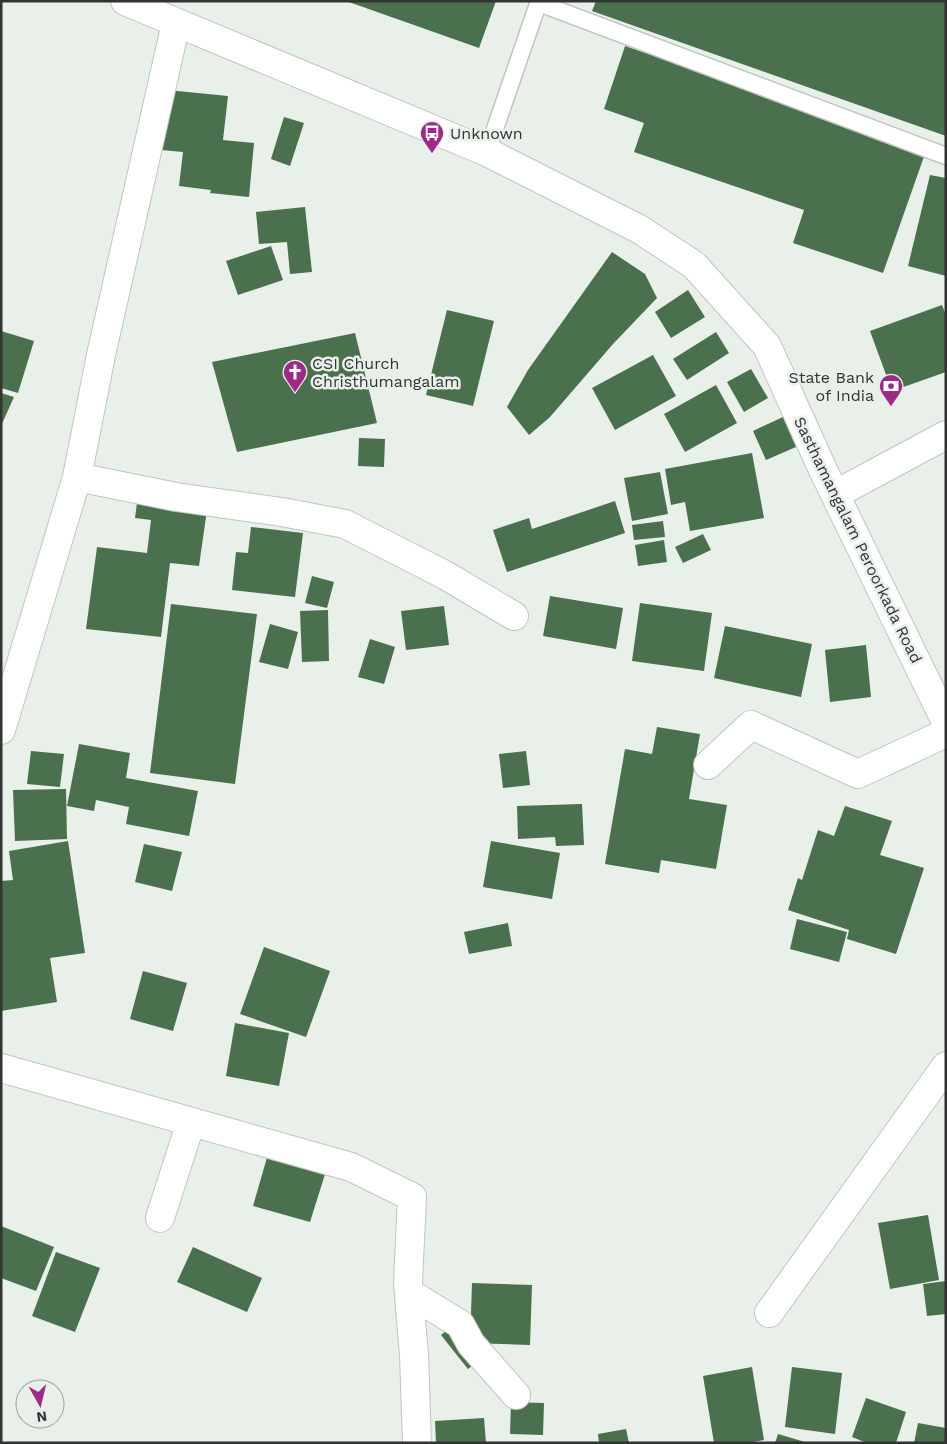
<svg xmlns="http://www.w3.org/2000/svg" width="947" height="1444" font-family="'Work Sans',sans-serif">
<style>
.building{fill:#4a704d}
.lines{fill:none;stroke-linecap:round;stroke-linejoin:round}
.service-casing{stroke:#bfc6bf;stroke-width:19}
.minor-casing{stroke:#bfc6bf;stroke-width:30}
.tertiary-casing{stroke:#bfc6bf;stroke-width:30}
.service{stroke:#fff;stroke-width:16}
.minor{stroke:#fff;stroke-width:28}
.tertiary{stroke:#fff;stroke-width:28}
.labels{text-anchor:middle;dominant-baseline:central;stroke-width:5;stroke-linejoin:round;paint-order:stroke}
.poi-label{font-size:16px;fill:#313431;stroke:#e8f0e9;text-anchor:start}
.street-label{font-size:16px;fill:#313431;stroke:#e8f0e9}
</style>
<rect width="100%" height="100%" fill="#e8f0e9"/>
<path class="building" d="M 346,1 L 496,1 L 479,48 Z
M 596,1 L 942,1 L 946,3 L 946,136 L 592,11 Z
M 625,46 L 927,148 L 883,273 L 793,243 L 804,210 L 634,152 L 644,123 L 604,109 Z
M 167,90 L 228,96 L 223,140 L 254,143 L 249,197 L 210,193 L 211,190 L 179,186 L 183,152 L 161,150 Z
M 284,117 L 304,123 L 290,166 L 271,159 Z
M 930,175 L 946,178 L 946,276 L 908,266 Z
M 305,207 L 312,272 L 290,274 L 287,242 L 259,244 L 256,212 Z
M 271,246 L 283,280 L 238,295 L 226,261 Z
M 612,252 L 645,274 L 657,298 L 613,344 L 550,417 L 529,435 L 507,407 L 528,370 Z
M 688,290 L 705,317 L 671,338 L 655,312 Z
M 942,305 L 946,315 L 946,372 L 892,391 L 870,331 Z
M 447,310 L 494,321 L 473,406 L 426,395 Z
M 1,331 L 34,341 L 18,393 L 1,388 Z
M 716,332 L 729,353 L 687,380 L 673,359 Z
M 355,333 L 377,423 L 237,452 L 212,362 Z
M 653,355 L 676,396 L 615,430 L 592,388 Z
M 751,369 L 768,398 L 744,412 L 727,382 Z
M 716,385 L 737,423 L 685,452 L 664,414 Z
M 1,393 L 14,397 L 1,426 Z
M 783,417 L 796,447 L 766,460 L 753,431 Z
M 359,438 L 385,439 L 384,467 L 358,466 Z
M 752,453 L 764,518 L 690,531 L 685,502 L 671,505 L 665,469 Z
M 660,472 L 668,514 L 632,521 L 624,478 Z
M 139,487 L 209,496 L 199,566 L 170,563 L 161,637 L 86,629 L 97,547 L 147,553 L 151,520 L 135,518 Z
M 615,501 L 625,533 L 507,572 L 493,530 L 529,518 L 532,529 Z
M 663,521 L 665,537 L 634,540 L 632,525 Z
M 251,527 L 303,533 L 295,597 L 232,590 L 236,552 L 248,553 Z
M 703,534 L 711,550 L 683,563 L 675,547 Z
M 664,540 L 667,562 L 638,566 L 635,545 Z
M 312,576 L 334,582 L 327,608 L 305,603 Z
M 550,596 L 623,608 L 616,649 L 543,636 Z
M 640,603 L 712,613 L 704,671 L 632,661 Z
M 171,604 L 257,614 L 235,784 L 150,773 Z
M 444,606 L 449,645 L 406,650 L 401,611 Z
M 328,610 L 329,661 L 302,662 L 300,611 Z
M 270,624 L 298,632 L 288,669 L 259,662 Z
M 725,626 L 812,644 L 801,697 L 714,678 Z
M 370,639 L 395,647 L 384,684 L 358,677 Z
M 866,645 L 871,697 L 830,702 L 825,650 Z
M 657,727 L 700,734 L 689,799 L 727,805 L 716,869 L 661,860 L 659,873 L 605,864 L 625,749 L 652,754 Z
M 79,744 L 130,753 L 126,778 L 198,791 L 189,836 L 126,824 L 129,807 L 96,800 L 94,811 L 67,806 Z
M 31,751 L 64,754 L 60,787 L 27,784 Z
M 526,751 L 530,785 L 503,788 L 499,754 Z
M 66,789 L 67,839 L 15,841 L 13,790 Z
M 582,804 L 584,845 L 556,846 L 555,837 L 518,839 L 517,806 Z
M 845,806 L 892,821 L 880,855 L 924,868 L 896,954 L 847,939 L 849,930 L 788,910 L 798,878 L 802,880 L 818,830 L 834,836 Z
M 68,841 L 85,953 L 50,958 L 57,1002 L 1,1011 L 1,881 L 13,880 L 9,851 Z
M 491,841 L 560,853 L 552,899 L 483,887 Z
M 144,844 L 182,852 L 172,891 L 135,882 Z
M 797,919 L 847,932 L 839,962 L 790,949 Z
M 508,923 L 512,946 L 469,954 L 464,932 Z
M 264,947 L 330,971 L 306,1037 L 240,1014 Z
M 143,971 L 187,983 L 173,1031 L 130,1019 Z
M 235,1023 L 289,1033 L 279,1086 L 226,1076 Z
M 268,1154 L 326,1171 L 310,1222 L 253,1206 Z
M 928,1215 L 939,1280 L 890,1289 L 878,1223 Z
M 1,1226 L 54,1247 L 36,1291 L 1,1278 Z
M 193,1247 L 262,1278 L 247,1312 L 177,1282 Z
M 56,1252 L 100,1268 L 75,1332 L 32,1316 Z
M 946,1281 L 946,1314 L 927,1316 L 923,1284 Z
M 472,1283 L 532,1285 L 530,1345 L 470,1343 Z
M 454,1325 L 481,1359 L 468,1369 L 441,1335 Z
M 752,1367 L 764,1440 L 747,1443 L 714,1443 L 703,1376 Z
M 792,1367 L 842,1373 L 835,1434 L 785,1427 Z
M 866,1398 L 906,1412 L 896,1443 L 867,1443 L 852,1437 Z
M 511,1402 L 544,1403 L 543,1435 L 510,1434 Z
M 484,1418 L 486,1443 L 436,1443 L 435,1421 Z
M 918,1423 L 946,1428 L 946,1443 L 914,1443 Z
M 626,1429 L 629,1443 L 599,1443 L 598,1434 Z
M 778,1434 L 805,1442 L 805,1443 L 775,1443 Z"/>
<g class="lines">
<g class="service-casing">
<path id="service" d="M 539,3 L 946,156
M 487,152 L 539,1"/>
</g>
<g class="minor-casing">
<path id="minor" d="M 77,477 L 176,497 L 282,512 L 345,524 L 445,575 L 514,616
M 836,494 L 946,435
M 1,730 L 77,477 L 101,355 L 176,23
M 708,765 L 751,725 L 858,774 L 946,733
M 1,1068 L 351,1167 L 412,1197 L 408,1283 L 414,1355 L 417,1443
M 160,1218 L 191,1122
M 409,1293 L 460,1324 L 471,1344 L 516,1395
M 769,1313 L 946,1066"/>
</g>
<g class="tertiary-casing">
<path id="tertiary" d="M 125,1 L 487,152 L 639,229 L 694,265 L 767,346 L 823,470 L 946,722"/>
</g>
<use href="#service" class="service"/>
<use href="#minor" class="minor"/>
<use href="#tertiary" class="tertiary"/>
</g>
<defs>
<g id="bus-pin" transform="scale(1.25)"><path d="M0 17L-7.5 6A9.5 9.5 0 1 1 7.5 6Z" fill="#9b2a88" stroke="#e8f0e9"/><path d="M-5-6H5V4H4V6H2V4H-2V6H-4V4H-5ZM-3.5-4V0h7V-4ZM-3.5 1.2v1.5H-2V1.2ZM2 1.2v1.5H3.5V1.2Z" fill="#fff"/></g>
<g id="church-pin" transform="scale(1.25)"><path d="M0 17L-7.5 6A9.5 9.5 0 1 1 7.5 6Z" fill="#9b2a88" stroke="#e8f0e9"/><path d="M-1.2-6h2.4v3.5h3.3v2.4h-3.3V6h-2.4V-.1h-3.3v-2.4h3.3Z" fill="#fff"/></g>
<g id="bank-pin" transform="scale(1.25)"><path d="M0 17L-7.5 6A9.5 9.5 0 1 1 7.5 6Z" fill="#9b2a88" stroke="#e8f0e9"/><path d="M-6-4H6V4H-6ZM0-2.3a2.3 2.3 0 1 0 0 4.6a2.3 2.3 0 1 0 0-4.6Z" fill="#fff"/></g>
</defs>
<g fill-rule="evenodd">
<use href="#bus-pin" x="432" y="133"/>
<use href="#church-pin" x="295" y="372"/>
<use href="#bank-pin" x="891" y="386"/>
</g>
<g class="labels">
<g class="poi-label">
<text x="450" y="133">Unknown</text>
<text x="312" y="363">CSI Church<tspan x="312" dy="18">Christhumangalam</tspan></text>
<text x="874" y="377" text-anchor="end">State Bank<tspan x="874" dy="18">of India</tspan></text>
</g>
<g class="street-label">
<text transform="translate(858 540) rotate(64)">Sasthamangalam Peroorkada Road</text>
</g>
</g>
<rect width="947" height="1444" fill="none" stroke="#313431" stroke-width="5"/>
<g transform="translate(40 1404) rotate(172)"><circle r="24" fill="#e8f0e9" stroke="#9fa59f"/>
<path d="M0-4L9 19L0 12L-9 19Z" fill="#9b2a88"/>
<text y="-8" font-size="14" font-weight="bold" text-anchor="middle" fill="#313431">N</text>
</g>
</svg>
